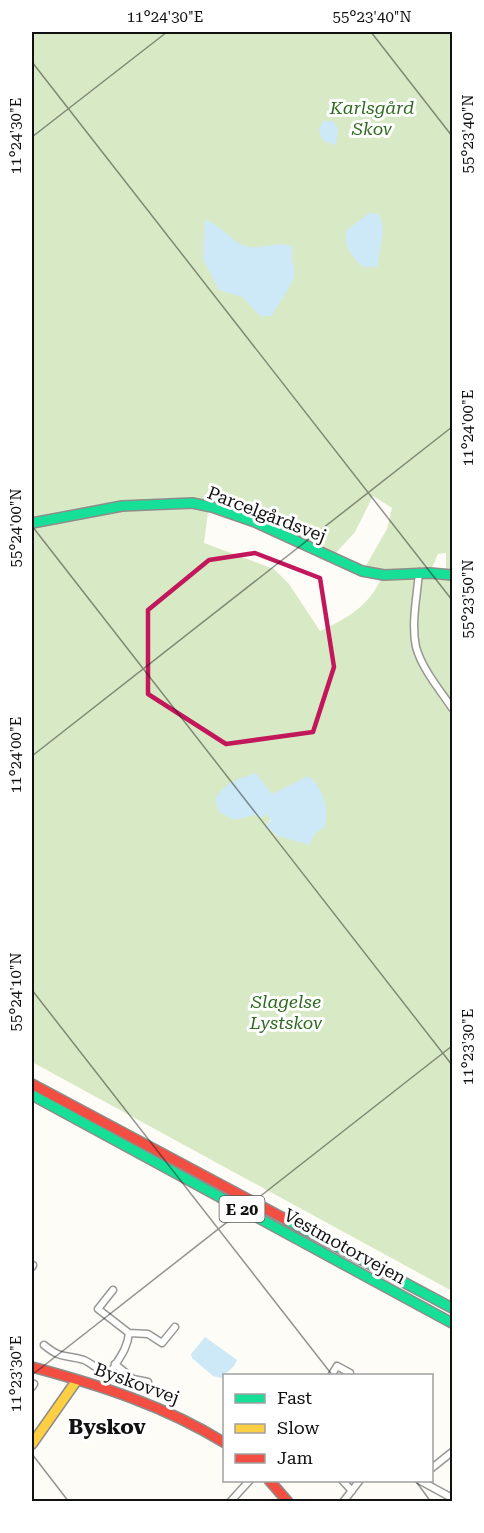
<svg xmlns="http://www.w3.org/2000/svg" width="484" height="1533" font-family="'Roboto Serif',serif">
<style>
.forest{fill:#d8eac5;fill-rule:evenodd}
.water{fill:#cde8f7}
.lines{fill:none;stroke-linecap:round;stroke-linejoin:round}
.street-casing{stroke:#979795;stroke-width:9}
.fast-casing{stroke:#8e8d8b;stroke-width:12}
.slow-casing{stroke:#8e8d8b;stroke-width:12}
.jam-casing{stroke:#8e8d8b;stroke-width:12}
.street{stroke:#fffffe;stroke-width:6}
.fast{stroke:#16e098;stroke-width:9}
.slow{stroke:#ffcf43;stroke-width:9}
.jam{stroke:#f24e42;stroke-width:9}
.marked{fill:none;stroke:#c2185b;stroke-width:4.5;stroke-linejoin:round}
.ticks{fill:none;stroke:#111;stroke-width:1.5;stroke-opacity:0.45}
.labels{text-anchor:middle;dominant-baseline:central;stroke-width:6;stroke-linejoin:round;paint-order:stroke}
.shield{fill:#fff;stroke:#585858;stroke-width:1.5}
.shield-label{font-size:16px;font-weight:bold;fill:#111}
.park-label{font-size:18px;font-style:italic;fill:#2f6b1f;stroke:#fff}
.street-label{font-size:18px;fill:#111;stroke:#fff}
.quarter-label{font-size:21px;font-weight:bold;fill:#111;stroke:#fff}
.neatline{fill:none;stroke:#111;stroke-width:2}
.ticks-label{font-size:15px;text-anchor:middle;fill:#111}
</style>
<rect width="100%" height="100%" fill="#fdfcf7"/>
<path class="forest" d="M 32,32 L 452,32 L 452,572 L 446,570 L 446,553 L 438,554 L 431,570 L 382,572 L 364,569 L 387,529 L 392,508 L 373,496 L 355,532 L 335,554 L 246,516 L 163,498 L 32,518 Z
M 161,505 L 208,512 L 204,543 L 274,569 L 289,584 L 320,631 C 349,617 368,607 382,577 L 430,576 L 452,579 L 452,1291 L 32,1062 L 32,526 ZM 316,782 L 278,836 L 266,826 L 271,819 L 267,813 L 261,818 L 255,815 Z"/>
<path class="water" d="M 323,121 L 333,121 L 338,128 L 336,145 L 322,140 L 319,130 Z
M 369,213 L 379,214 C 388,235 378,245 378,267 L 363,267 C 352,257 344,247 346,231 Z
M 205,220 C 222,224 231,244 250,247 C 266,249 277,240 293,247 C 290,258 295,265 294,276 C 293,284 276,307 272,316 L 260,316 L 242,297 L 219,290 L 203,259 Z
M 256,773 L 272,794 L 308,776 C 324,788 329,808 325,827 L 315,833 L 309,845 L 278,836 L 266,826 L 271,820 L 267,814 L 261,818 L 255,815 L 234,820 L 219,812 L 215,800 C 225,782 237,779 256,773 Z
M 205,1337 L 237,1360 L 234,1366 L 221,1378 L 213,1376 L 192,1358 L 191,1354 Z"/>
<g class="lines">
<g class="street-casing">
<path id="street" d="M 419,572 C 417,597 411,623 416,647 C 422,669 440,690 452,708
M 32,1267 L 33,1265
M 113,1290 L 98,1309 L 129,1333 L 148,1334 L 162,1343 L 175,1327
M 44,1345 C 62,1360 65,1354 84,1360 C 93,1364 98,1371 109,1373
M 115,1364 L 133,1379 L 148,1382
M 331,1376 L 337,1366 L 350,1373
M 32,1383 L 34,1384 L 32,1387
M 105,1386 C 111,1365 127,1355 129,1333
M 432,1468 L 452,1452
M 342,1480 L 352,1491
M 419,1480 L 452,1498
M 230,1502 L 250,1480
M 343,1502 L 360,1480"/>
</g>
<g class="fast-casing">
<path id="fast" d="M 32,523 L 122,506 L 192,503 L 212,507 L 255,522 L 362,571 L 384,575 L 430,573 L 452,575
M 32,1095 L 452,1323
M 287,1220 L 452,1308"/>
</g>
<g class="slow-casing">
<path id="slow" d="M 32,1444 L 77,1380"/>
</g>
<g class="jam-casing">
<path id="jam" d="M 32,1084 L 287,1220
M 32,1367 C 100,1385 165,1406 225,1443
M 269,1480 L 288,1502"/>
</g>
<use href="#street" class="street"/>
<use href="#fast" class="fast"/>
<use href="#slow" class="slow"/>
<use href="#jam" class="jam"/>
</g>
<path class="marked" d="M 255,553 L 320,578 L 334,667 L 313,732 L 226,744 L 148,694 L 148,610 L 209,560 Z"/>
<path class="ticks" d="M 371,32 L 452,136M 32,62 L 452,600M 32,137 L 167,32M 32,526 L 452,1065M 32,756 L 452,427M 32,990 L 333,1376M 32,1375 L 452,1046M 32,1454 L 69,1502M 415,1480 L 431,1502"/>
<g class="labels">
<rect class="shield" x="219.5" y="1196" width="45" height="26" rx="4.5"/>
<g class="shield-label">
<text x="242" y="1209">E 20</text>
</g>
<g class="park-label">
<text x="372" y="107">Karlsgård<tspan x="372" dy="21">Skov</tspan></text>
<text x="286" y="1001">Slagelse<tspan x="286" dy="21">Lystskov</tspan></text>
</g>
<g class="street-label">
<text transform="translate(267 514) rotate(21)">Parcelgårdsvej</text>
<text transform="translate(345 1246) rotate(29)">Vestmotorvejen</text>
<text transform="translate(137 1383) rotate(20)">Byskovvej</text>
</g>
<g class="quarter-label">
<text x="107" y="1427">Byskov</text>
</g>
</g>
<rect width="484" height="1533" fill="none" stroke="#ffffff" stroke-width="66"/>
<rect x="223" y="1374" width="210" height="108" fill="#ffffff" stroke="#a0a0a0" stroke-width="1.5"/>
<rect x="235" y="1394" width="30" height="9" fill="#16e098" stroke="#a0a0a0" stroke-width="1.5"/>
<text x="277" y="1404" font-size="18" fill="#111111">Fast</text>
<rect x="235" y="1424" width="30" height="9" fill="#ffcf43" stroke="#a0a0a0" stroke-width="1.5"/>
<text x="277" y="1434" font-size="18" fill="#111111">Slow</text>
<rect x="235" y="1454" width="30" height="9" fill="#f24e42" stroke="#a0a0a0" stroke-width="1.5"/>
<text x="277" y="1464" font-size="18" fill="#111111">Jam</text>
<rect x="33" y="33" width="418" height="1467" class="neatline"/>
<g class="ticks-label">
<text x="165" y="22">11°24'30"E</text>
<text x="372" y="22">55°23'40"N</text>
<text transform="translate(468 134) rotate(-90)" y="5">55°23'40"N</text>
<text transform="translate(16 136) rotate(-90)" y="5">11°24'30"E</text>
<text transform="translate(468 428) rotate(-90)" y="5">11°24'00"E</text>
<text transform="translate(16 528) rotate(-90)" y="5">55°24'00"N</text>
<text transform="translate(468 599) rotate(-90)" y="5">55°23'50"N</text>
<text transform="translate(16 755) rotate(-90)" y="5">11°24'00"E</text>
<text transform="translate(16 992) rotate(-90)" y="5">55°24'10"N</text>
<text transform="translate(468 1047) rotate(-90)" y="5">11°23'30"E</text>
<text transform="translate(16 1374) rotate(-90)" y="5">11°23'30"E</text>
</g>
</svg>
